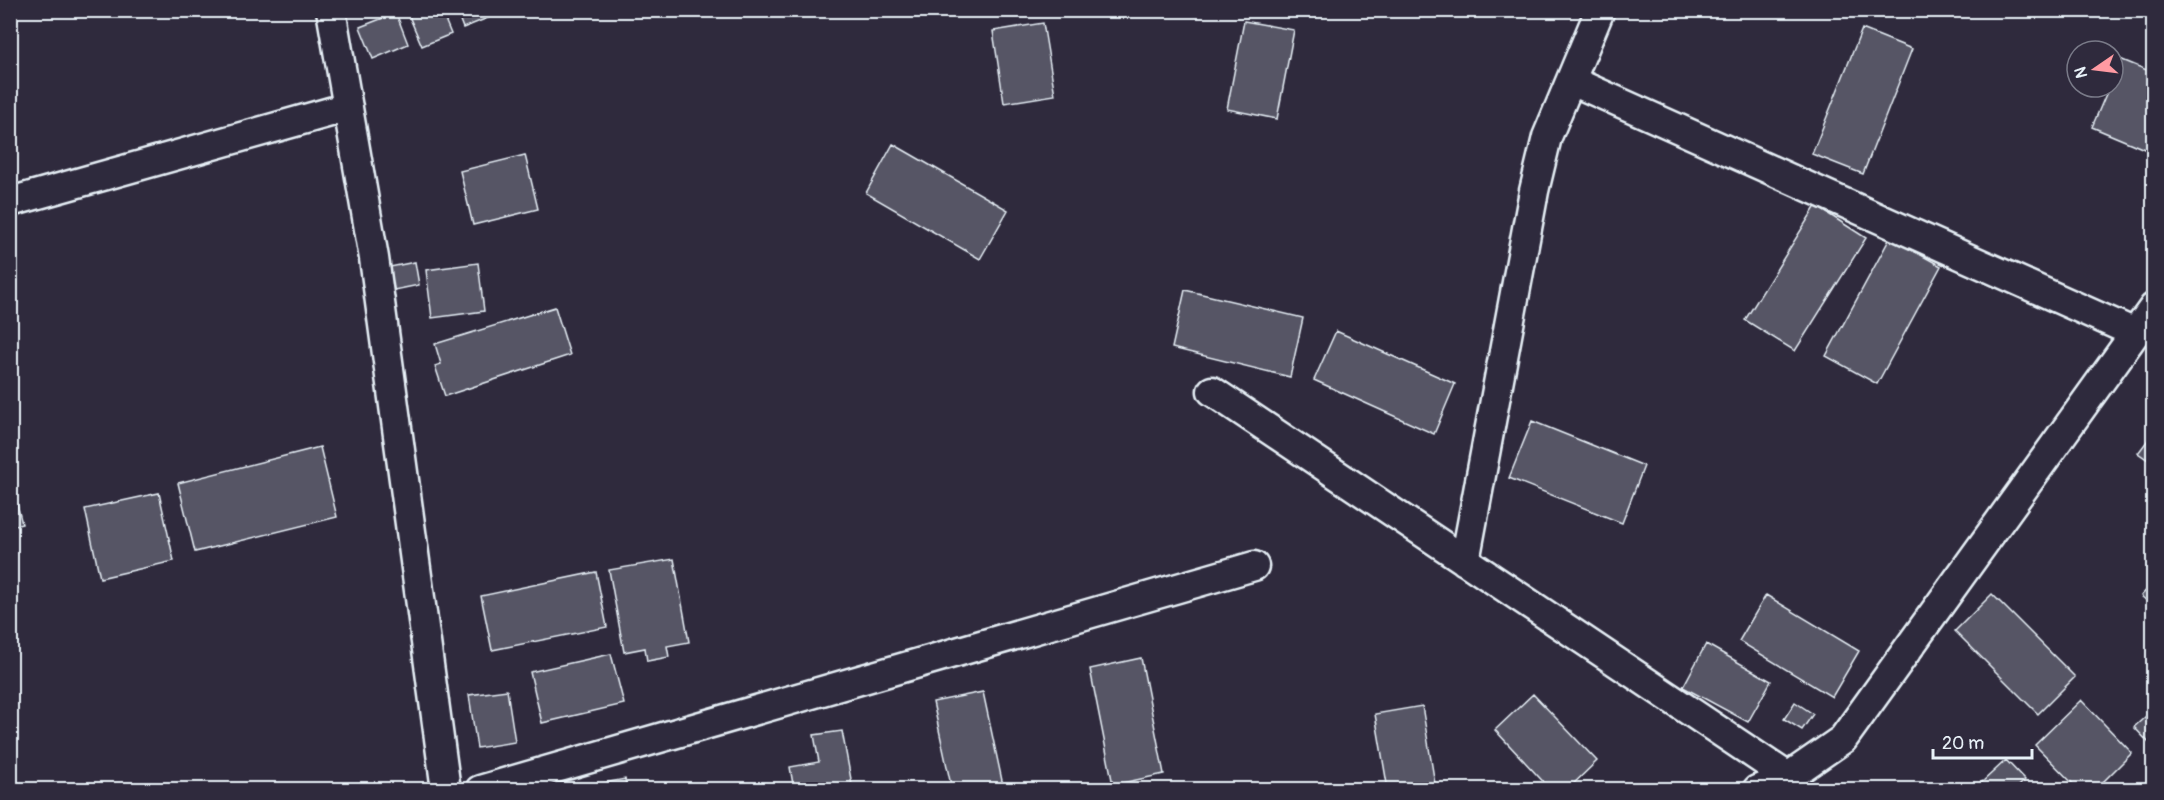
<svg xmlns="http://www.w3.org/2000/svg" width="2164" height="800" font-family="Pangolin,sans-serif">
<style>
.building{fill:#575565;stroke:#e8f1f8;stroke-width:1.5}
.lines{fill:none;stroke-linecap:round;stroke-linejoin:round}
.street-casing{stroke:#e8f1f8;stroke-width:33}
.street{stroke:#2f2a3d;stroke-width:28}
</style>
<rect width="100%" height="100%" fill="#2f2a3d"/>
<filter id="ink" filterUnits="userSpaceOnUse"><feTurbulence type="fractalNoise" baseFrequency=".0167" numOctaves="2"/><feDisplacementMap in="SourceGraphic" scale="12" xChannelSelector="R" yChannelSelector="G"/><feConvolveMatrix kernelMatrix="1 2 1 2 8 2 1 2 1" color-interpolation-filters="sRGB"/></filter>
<g filter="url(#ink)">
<path class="building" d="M 422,10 L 441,10 L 451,34 L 422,46 L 409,16 Z
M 456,10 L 493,10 L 495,15 L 463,28 Z
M 396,13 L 408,44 L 373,59 L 360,27 Z
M 1244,21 L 1294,30 L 1277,119 L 1227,109 Z
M 1043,23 L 1055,95 L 1004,103 L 993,31 Z
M 1862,29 L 1912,49 L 1863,174 L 1812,154 Z
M 2120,59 L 2154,73 L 2154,153 L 2092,127 L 2109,87 L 2113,87 L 2113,77 Z
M 893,144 L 1008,210 L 980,259 L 866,193 Z
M 525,155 L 538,209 L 473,225 L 460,171 Z
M 1816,206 L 1866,238 L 1795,351 L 1745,320 Z
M 1890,238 L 1941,266 L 1877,384 L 1826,356 Z
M 415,262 L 419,285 L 394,290 L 390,267 Z
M 478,263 L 484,311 L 432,318 L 426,270 Z
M 1185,290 L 1303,318 L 1290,377 L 1172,348 Z
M 555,307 L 570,355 L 445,396 L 435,366 L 441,364 L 435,344 Z
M 1336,331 L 1455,384 L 1434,434 L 1314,380 Z
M 1532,421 L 1644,466 L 1622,523 L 1509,478 Z
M 2154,432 L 2154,464 L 2138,453 Z
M 320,447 L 337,517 L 195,552 L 178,483 Z
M 14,492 L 22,524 L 10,527 L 10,493 Z
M 159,493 L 174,561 L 100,578 L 85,509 Z
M 674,559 L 689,642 L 667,646 L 669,657 L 647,661 L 645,648 L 624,652 L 609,570 Z
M 596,572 L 607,627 L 492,650 L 481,596 Z
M 2154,582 L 2154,607 L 2141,596 Z
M 1992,594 L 2075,677 L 2038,714 L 1955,631 Z
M 1766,595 L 1859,651 L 1832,697 L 1739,641 Z
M 1706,644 L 1771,681 L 1748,722 L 1683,687 Z
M 611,654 L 624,704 L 542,723 L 530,672 Z
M 1141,658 L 1164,774 L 1113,785 L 1090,669 Z
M 507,690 L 515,742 L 477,748 L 469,695 Z
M 983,692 L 1004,790 L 952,790 L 933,702 Z
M 1533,694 L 1597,761 L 1567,790 L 1551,790 L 1495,730 Z
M 2081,700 L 2132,753 L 2095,790 L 2079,790 L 2035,745 Z
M 1795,702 L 1813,714 L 1802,730 L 1784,719 Z
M 1422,706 L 1436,790 L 1388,790 L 1375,714 Z
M 2154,709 L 2154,743 L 2151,745 L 2134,727 Z
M 842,731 L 853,790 L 794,790 L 790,767 L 819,762 L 814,735 Z
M 2006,760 L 2025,780 L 2015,790 L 1986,790 L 1980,784 Z
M 625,779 L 627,790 L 571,790 L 571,789 Z"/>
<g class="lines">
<g class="street-casing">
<path id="street" d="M 331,10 L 374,258 L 446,790
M 1572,81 L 2135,333
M 10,202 L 348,107
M 1212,391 L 1788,777
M 1465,561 L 1534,191 L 1547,137 L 1600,10
M 480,790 L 1254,566
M 1757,790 L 1788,777 L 1843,739 L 2154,307"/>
</g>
<use href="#street" class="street"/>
</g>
</g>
<rect width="2164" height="800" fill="none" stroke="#2f2a3d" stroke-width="36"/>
<rect x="18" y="18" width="2128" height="764" fill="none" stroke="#e8f1f8" stroke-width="2" filter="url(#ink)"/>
<g transform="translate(2095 69) rotate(256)"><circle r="28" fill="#2f2a3d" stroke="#797a88" stroke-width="1.5"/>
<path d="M0-4.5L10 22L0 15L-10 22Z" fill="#ff9aa2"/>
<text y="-9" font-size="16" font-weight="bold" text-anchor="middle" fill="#e8f1f8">N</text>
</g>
<path d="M1933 749v9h99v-9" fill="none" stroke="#e8f1f8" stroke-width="3"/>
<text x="1942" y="749" font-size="18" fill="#e8f1f8" stroke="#2f2a3d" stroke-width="4.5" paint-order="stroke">20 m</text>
</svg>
